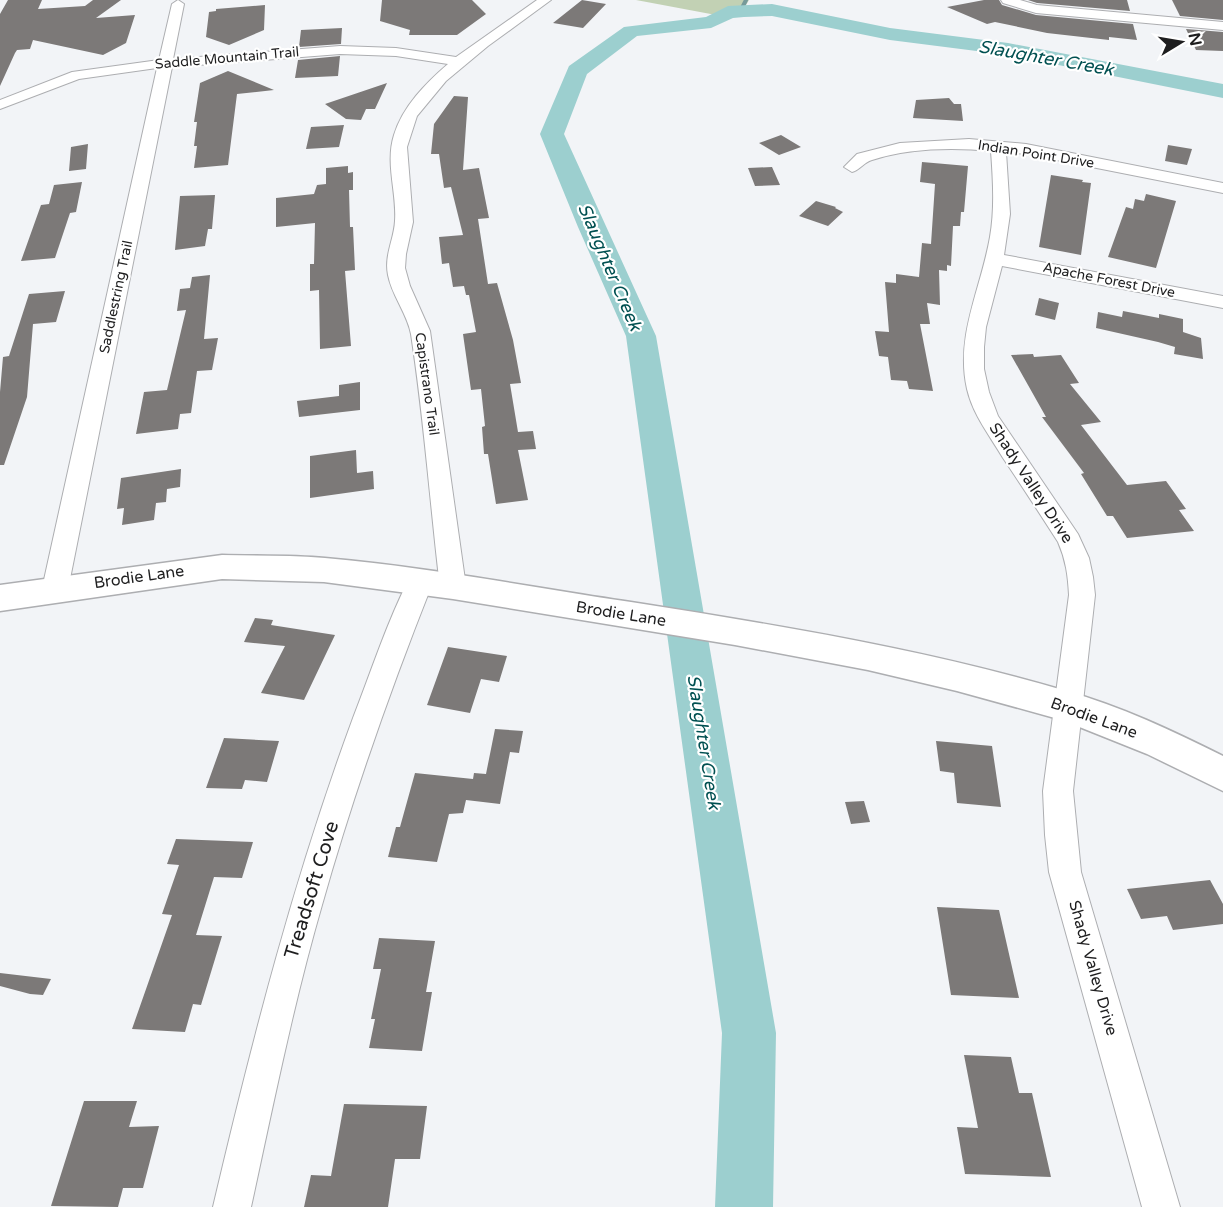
<svg xmlns="http://www.w3.org/2000/svg" width="1223" height="1207" font-family="'Varela Round',sans-serif">
<style>
.green{fill:#c2d1b4}
.lines{fill:none;stroke-linecap:round;stroke-linejoin:round}
.stream{stroke:#769a9a;stroke-width:4}
.river{fill:#9ccfcf;fill-rule:evenodd}
.building{fill:#7c7978}
.minor-casing{stroke:#adaeb1;stroke-width:2}
.secondary-casing{stroke:#adaeb1;stroke-width:3}
.minor{fill:#fff;fill-rule:evenodd}
.secondary{fill:#fff;fill-rule:evenodd}
.labels{text-anchor:middle;dominant-baseline:central;stroke-width:4.5;stroke-linejoin:round;paint-order:stroke}
.far-street-label{font-size:14px;fill:#1e1e1f;stroke:#fff}
.street-label{font-size:16px;fill:#1e1e1f;stroke:#fff}
.water-label{font-size:18px;font-style:italic;fill:#005051;stroke:#fff}
.near-street-label{font-size:20px;fill:#1e1e1f;stroke:#fff}
</style>
<rect width="100%" height="100%" fill="#f2f4f7"/>
<path class="green" d="M 636,0 L 749,0 L 743,10 L 716,15 Z"/>
<g class="lines">
<path class="stream" d="M 736,12 L 742,8 L 746,0"/>
<path class="river" d="M 772,4 L 890,28 L 1008,43 L 1223,84 L 1223,98 L 1008,55 L 890,40 L 772,16 L 744,17 L 733,18 L 711,28 L 637,36 L 587,74 L 564,134 L 656,336 L 776,1033 L 773,1207 L 715,1207 L 722,1033 L 626,336 L 578,227 L 540,134 L 569,66 L 624,27 L 706,17 L 728,6 Z"/>
</g>
<path class="building" d="M 8,0 L 42,0 L 38,9 L 85,6 L 93,0 L 121,0 L 96,18 L 135,15 L 126,43 L 103,55 L 33,40 L 30,49 L 17,50 L 15,53 L 0,86 L 0,14 Z
M 382,0 L 472,0 L 486,14 L 457,35 L 409,35 L 410,30 L 380,21 Z
M 582,0 L 606,4 L 583,28 L 553,23 Z
M 984,0 L 999,0 L 1002,5 L 1036,15 L 1133,24 L 1137,40 L 1109,37 L 1109,40 L 1047,33 L 995,22 L 987,24 L 947,7 Z
M 1028,0 L 1127,0 L 1130,11 L 1037,3 Z
M 1172,0 L 1223,0 L 1223,20 L 1180,16 Z
M 265,5 L 264,30 L 229,45 L 206,37 L 209,12 L 216,11 L 216,9 Z
M 342,28 L 341,44 L 299,47 L 301,30 Z
M 1186,29 L 1223,32 L 1223,51 L 1196,50 Z
M 340,56 L 338,76 L 295,78 L 298,60 Z
M 228,71 L 274,90 L 237,94 L 228,165 L 194,168 L 197,146 L 194,146 L 197,122 L 194,122 L 200,83 Z
M 387,83 L 375,109 L 366,109 L 361,120 L 346,119 L 325,104 Z
M 454,96 L 468,97 L 463,170 L 479,168 L 489,218 L 478,219 L 488,284 L 497,283 L 513,340 L 521,383 L 510,384 L 518,432 L 533,431 L 536,449 L 518,450 L 528,500 L 496,504 L 488,454 L 484,454 L 482,427 L 485,426 L 481,389 L 471,390 L 463,334 L 476,332 L 469,295 L 466,295 L 464,286 L 453,287 L 449,263 L 442,264 L 439,237 L 463,235 L 451,187 L 444,188 L 439,154 L 431,154 L 434,124 Z
M 949,98 L 954,104 L 961,104 L 963,121 L 913,118 L 916,100 Z
M 344,125 L 339,147 L 306,149 L 311,127 Z
M 781,135 L 801,147 L 779,155 L 759,143 Z
M 88,144 L 86,169 L 69,171 L 71,147 Z
M 1168,145 L 1192,149 L 1187,165 L 1165,161 Z
M 922,162 L 968,166 L 964,212 L 961,212 L 960,226 L 953,226 L 951,266 L 947,265 L 947,271 L 939,270 L 940,305 L 927,303 L 930,324 L 920,324 L 933,391 L 909,389 L 907,381 L 891,380 L 888,357 L 879,356 L 875,331 L 889,332 L 885,282 L 896,283 L 896,274 L 919,277 L 922,243 L 931,244 L 935,184 L 920,182 Z
M 348,166 L 348,173 L 353,172 L 353,190 L 349,190 L 350,227 L 353,227 L 355,270 L 345,271 L 351,346 L 320,349 L 319,290 L 310,291 L 310,264 L 314,264 L 315,223 L 276,227 L 276,198 L 314,194 L 317,185 L 326,184 L 326,168 Z
M 772,167 L 780,185 L 755,186 L 748,168 Z
M 1051,175 L 1083,180 L 1082,182 L 1091,183 L 1081,255 L 1039,247 Z
M 82,182 L 76,212 L 70,213 L 55,258 L 21,261 L 41,205 L 49,204 L 54,185 Z
M 1146,194 L 1176,201 L 1156,268 L 1108,257 L 1126,207 L 1133,209 L 1135,199 L 1144,201 Z
M 215,195 L 212,229 L 208,229 L 205,246 L 175,250 L 180,196 Z
M 816,201 L 836,207 L 835,208 L 843,212 L 828,226 L 799,216 Z
M 210,275 L 204,339 L 218,338 L 212,370 L 197,371 L 191,413 L 180,414 L 178,429 L 136,434 L 144,392 L 167,390 L 186,310 L 177,311 L 180,289 L 190,288 L 192,277 Z
M 65,291 L 56,322 L 33,324 L 27,397 L 4,465 L 0,465 L 0,392 L 3,357 L 9,356 L 29,294 Z
M 1039,298 L 1059,303 L 1055,320 L 1035,315 Z
M 1123,311 L 1159,318 L 1159,314 L 1183,319 L 1183,332 L 1201,338 L 1203,359 L 1174,354 L 1175,347 L 1158,342 L 1096,328 L 1098,312 L 1122,317 Z
M 1033,354 L 1034,357 L 1061,355 L 1079,383 L 1070,384 L 1101,422 L 1081,425 L 1127,485 L 1166,481 L 1186,509 L 1179,510 L 1194,531 L 1127,538 L 1113,516 L 1107,516 L 1081,474 L 1084,473 L 1042,417 L 1046,417 L 1011,355 Z
M 360,382 L 360,410 L 299,417 L 297,401 L 339,396 L 339,385 Z
M 356,450 L 357,473 L 373,471 L 374,489 L 310,498 L 310,456 Z
M 181,469 L 180,487 L 167,489 L 166,502 L 156,503 L 154,520 L 122,525 L 124,508 L 117,509 L 121,478 Z
M 255,618 L 273,620 L 271,625 L 335,635 L 304,700 L 261,693 L 285,646 L 244,642 Z
M 448,647 L 507,656 L 499,682 L 481,679 L 470,713 L 427,705 Z
M 495,729 L 523,731 L 519,753 L 510,752 L 500,804 L 466,800 L 463,813 L 449,814 L 437,862 L 388,857 L 396,827 L 400,827 L 415,773 L 473,779 L 474,773 L 486,774 Z
M 224,738 L 279,741 L 267,782 L 245,780 L 242,789 L 206,788 Z
M 936,741 L 992,746 L 1001,807 L 957,803 L 954,773 L 940,771 Z
M 864,801 L 870,822 L 851,824 L 845,802 Z
M 176,839 L 253,842 L 242,878 L 214,877 L 196,935 L 222,936 L 201,1005 L 193,1004 L 185,1032 L 132,1029 L 172,915 L 162,914 L 179,865 L 167,864 Z
M 1210,880 L 1223,904 L 1223,924 L 1173,930 L 1167,916 L 1141,919 L 1127,889 Z
M 937,907 L 999,910 L 1019,998 L 951,995 Z
M 379,938 L 435,941 L 426,992 L 432,992 L 422,1051 L 369,1048 L 375,1019 L 371,1019 L 381,969 L 373,969 Z
M 0,973 L 51,979 L 43,995 L 30,994 L 0,986 Z
M 964,1055 L 1011,1057 L 1019,1093 L 1032,1093 L 1051,1177 L 965,1174 L 957,1127 L 978,1128 Z
M 84,1101 L 137,1101 L 129,1127 L 159,1126 L 143,1188 L 123,1188 L 118,1207 L 51,1206 Z
M 344,1104 L 427,1106 L 420,1159 L 395,1159 L 388,1207 L 304,1207 L 311,1175 L 331,1176 Z"/>
<g class="lines">
<g class="minor-casing">
<path id="minor" d="M 178,0 L 184,4 L 173,59 L 340,46 L 396,48 L 456,57 L 537,0 L 551,0 L 488,46 L 446,81 L 417,116 L 407,147 L 413,222 L 406,254 L 405,268 L 410,286 L 430,331 L 466,587 L 462,594 L 453,597 L 444,594 L 440,587 C 430,503 424,418 411,334 C 407,313 392,296 388,275 C 384,255 394,240 395,221 C 397,193 385,163 394,135 C 403,106 426,83 448,64 L 396,56 L 340,54 L 172,67 L 68,589 L 64,596 L 55,599 L 46,596 L 42,589 L 157,68 L 79,79 L 0,109 L 0,100 L 72,72 L 159,60 L 172,4 Z
M 1001,0 L 1020,0 L 1037,5 L 1223,22 L 1223,30 L 1036,13 L 1003,3 Z
M 969,139 L 1026,144 L 1223,183 L 1223,193 L 1026,154 L 1006,152 L 1010,214 L 1004,255 L 1223,296 L 1223,308 L 1002,266 L 986,327 L 984,347 L 984,369 L 989,392 L 998,416 L 1078,534 L 1089,558 L 1093,577 L 1095,595 L 1073,791 L 1081,872 L 1180,1207 L 1142,1207 L 1049,872 L 1045,835 L 1043,791 L 1069,595 C 1068,576 1066,560 1058,542 C 1040,514 1022,486 1003,458 C 990,436 973,415 967,389 C 955,336 981,289 990,237 C 995,209 993,179 991,151 C 953,147 908,148 872,160 C 864,162 860,170 852,172 L 844,167 L 857,154 L 900,143 Z
M 420,572 L 429,575 L 433,582 C 391,688 353,795 322,905 C 293,1005 273,1106 251,1207 L 213,1207 C 252,1041 294,878 353,718 C 371,672 388,619 411,575 Z"/>
</g>
<g class="secondary-casing">
<path id="secondary" d="M 222,555 C 256,556 291,555 325,558 C 428,567 530,587 631,602 C 777,625 924,649 1066,691 C 1120,706 1173,731 1223,756 L 1223,791 L 1147,754 L 1062,720 L 957,691 L 868,670 L 735,645 L 453,599 L 324,582 L 222,579 L 0,611 L 0,585 Z"/>
</g>
<use href="#minor" class="minor"/>
<use href="#secondary" class="secondary"/>
</g>
<g class="labels">
<g class="far-street-label">
<text transform="translate(227 58) rotate(-5)">Saddle Mountain Trail</text>
<text transform="translate(1036 154) rotate(9)">Indian Point Drive</text>
<text transform="translate(1109 280) rotate(11)">Apache Forest Drive</text>
<text transform="translate(116 297) rotate(-78)">Saddlestring Trail</text>
<text transform="translate(427 384) rotate(82)">Capistrano Trail</text>
</g>
<g class="street-label">
<text transform="translate(1031 483) rotate(57)">Shady Valley Drive</text>
<text transform="translate(139 577) rotate(-8)">Brodie Lane</text>
<text transform="translate(621 614) rotate(9)">Brodie Lane</text>
<text transform="translate(1094 718) rotate(20)">Brodie Lane</text>
<text transform="translate(1093 968) rotate(74)">Shady Valley Drive</text>
</g>
<g class="water-label">
<text transform="translate(1046 58) rotate(10)">Slaughter Creek</text>
<text transform="translate(610 267) rotate(67)">Slaughter Creek</text>
<text transform="translate(704 742) rotate(81)">Slaughter Creek</text>
</g>
<g class="near-street-label">
<text transform="translate(312 890) rotate(-73)">Treadsoft Cove</text>
</g>
</g>
<g transform="translate(1181 42) rotate(79)" stroke="#ffffff" stroke-width="4.5" paint-order="stroke">
<path d="M0-4.5L10 22L0 15L-10 22Z" fill="#1e1e1f"/>
<text y="-9" font-size="16" font-weight="bold" text-anchor="middle" fill="#1e1e1f">N</text>
</g>
</svg>
